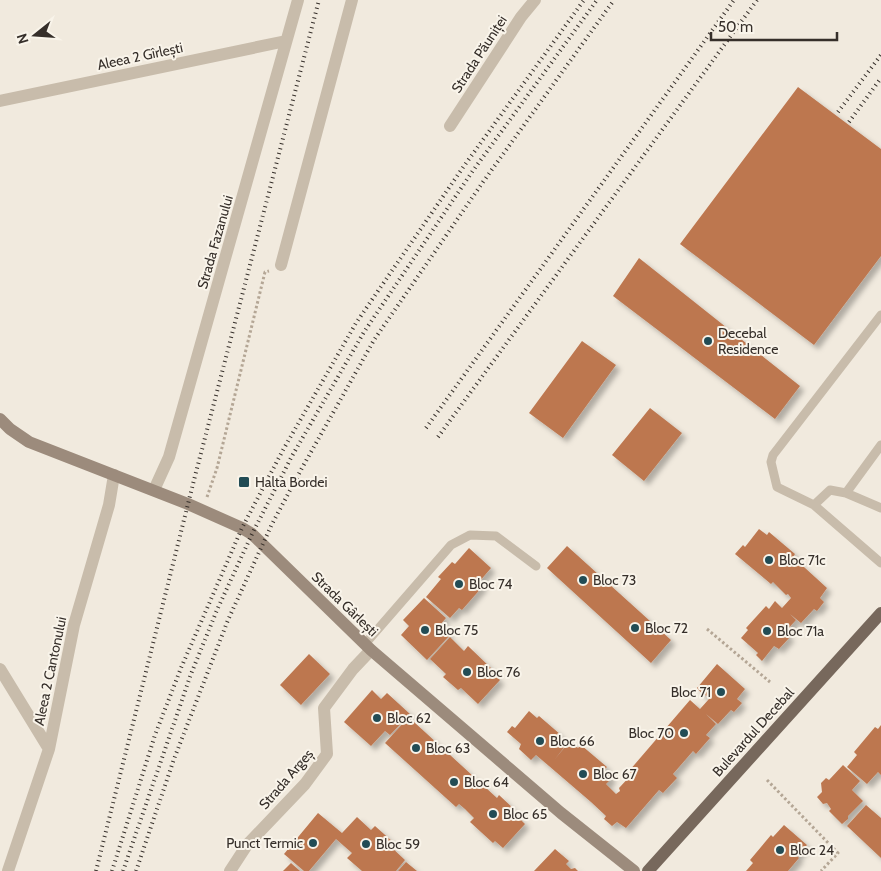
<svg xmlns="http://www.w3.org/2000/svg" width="881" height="871" font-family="Cabin,sans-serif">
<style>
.building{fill:#bd7750;filter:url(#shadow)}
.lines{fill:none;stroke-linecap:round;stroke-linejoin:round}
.path{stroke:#b4a695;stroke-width:3;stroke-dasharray:2.5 2.5;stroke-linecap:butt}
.lane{stroke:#c8bcab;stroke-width:9}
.street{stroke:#c8bcab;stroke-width:12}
.secondary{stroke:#9c8b7c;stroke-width:12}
.primary{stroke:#77685c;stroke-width:12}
.rail{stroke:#362f2a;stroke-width:4;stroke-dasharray:1 4;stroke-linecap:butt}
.poi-dot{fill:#224c55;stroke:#f9f4ea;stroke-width:2}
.labels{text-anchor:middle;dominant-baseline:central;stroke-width:4;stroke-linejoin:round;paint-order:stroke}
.street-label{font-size:14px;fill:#362f2a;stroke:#f9f4ea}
.poi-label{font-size:14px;fill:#362f2a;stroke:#f9f4ea;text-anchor:start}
</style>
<defs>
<filter id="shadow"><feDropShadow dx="4.5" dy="4.5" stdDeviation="2.5" flood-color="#0004"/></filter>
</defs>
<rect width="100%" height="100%" fill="#f1eade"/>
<path class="building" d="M 798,87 L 881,149 L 881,256 L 814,345 L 680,244 Z
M 639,258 L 800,386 L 775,419 L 613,296 Z
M 582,341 L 616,365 L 563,438 L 529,413 Z
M 650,408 L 682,433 L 644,481 L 612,455 Z
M 759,529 L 767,535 L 769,532 L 795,554 L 793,557 L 827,588 L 820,598 L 824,602 L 817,611 L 814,609 L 801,623 L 790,614 L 796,620 L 785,632 L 790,637 L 779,649 L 774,646 L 762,661 L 756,655 L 758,653 L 741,638 L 748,630 L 746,628 L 766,606 L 769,609 L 775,601 L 782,608 L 791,598 L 788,594 L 786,595 L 773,582 L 771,584 L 735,554 L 743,545 L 745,547 Z
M 567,546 L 671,640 L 651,663 L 547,568 Z
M 469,548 L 491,568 L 479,582 L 483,586 L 462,610 L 459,608 L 450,618 L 426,597 L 441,579 L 438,577 L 452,562 L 455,564 Z
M 424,598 L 446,618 L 440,625 L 450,635 L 427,660 L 401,635 L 409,626 L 403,620 Z
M 450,637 L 464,651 L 468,646 L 491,668 L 489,670 L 500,680 L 478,704 L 461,688 L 458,690 L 443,677 L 446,674 L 430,659 Z
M 309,654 L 330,674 L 301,705 L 280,685 Z
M 717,664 L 745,689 L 737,699 L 742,703 L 734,712 L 731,710 L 718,724 L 706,714 L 716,724 L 706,735 L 710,738 L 696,754 L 693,751 L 673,774 L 677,778 L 663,793 L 659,790 L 626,828 L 617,822 L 612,826 L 604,819 L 606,816 L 591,802 L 549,766 L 536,755 L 531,760 L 519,749 L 521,744 L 507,732 L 512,726 L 515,728 L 529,711 L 537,718 L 539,716 L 561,735 L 559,738 L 566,745 L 555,759 L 570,741 L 578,748 L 581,745 L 607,767 L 604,770 L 612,778 L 606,784 L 616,794 L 620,791 L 619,788 L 632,774 L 629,771 L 690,700 L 700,709 L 709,699 L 706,695 L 704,696 L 697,688 Z
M 372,690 L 381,699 L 387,693 L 410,714 L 390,735 L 385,731 L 371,746 L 344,722 Z
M 406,720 L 411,725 L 414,722 L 497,798 L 499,795 L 514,809 L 512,811 L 525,824 L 503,848 L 495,841 L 493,843 L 470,822 L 474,818 L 465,809 L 459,804 L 456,807 L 385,743 Z
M 881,725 L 881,775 L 878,772 L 867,784 L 847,767 L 857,755 L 854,752 L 875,727 L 878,729 Z
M 843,765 L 860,781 L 852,790 L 863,801 L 848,816 L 848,819 L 842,824 L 829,811 L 831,809 L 827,803 L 823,804 L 817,797 L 822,792 L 821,783 L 826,778 L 829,780 Z
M 866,805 L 881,818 L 881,858 L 847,826 Z
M 318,813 L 342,833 L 357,817 L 371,830 L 375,826 L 393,842 L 390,846 L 405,860 L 396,871 L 362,871 L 347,858 L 352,853 L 336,839 L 309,871 L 304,871 L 284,854 Z
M 784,825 L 807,845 L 797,856 L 799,858 L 788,871 L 746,871 L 753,863 L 750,860 L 771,835 L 773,837 Z
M 555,849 L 569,861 L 566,864 L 571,869 L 575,868 L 578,871 L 534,871 Z
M 406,862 L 417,871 L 398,871 Z
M 291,863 L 300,871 L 283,871 Z"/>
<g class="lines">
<path class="path" d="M 207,497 L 217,468 L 265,272 L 269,271
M 707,629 L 770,682
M 767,780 L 838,853 L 821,871"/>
<path class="lane" d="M 881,315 L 773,455 L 771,462 L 777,487 L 814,505 L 881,563
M 846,493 L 881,445
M 814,505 L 830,490 L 846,493 L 881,508
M 365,644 L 451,545 L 470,535 L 496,536 L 536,566"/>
<path class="street" d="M 0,101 L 286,41
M 450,126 L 521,17 L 535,0
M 281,265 L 352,0
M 154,490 L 169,457 L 298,0
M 0,669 L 49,749
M 8,871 L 49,749 L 74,625 L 109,505 L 114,475
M 230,871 L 247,845 L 305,784 L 327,754 L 324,708 L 353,669 L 371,650"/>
<path class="secondary" d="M 0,419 L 10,429 L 29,442 L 188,504 L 242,528 L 252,534 L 371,650 L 561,813 L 634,871"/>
<path class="primary" d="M 648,871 L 881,613"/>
<path class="rail" d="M 838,112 L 881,55
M 849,122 L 881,78
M 426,428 L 734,0
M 438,437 L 757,0
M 96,871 L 194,480 L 319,0
M 112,871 L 155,735 L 181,668 L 242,528 L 283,450 L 356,323 L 464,166 L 584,0
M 123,871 L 191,674 L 217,610 L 252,534 L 292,456 L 364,332 L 472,172 L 597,0
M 136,871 L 174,759 L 228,620 L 272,524 L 302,468 L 374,340 L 483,182 L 614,0"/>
</g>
<g class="poi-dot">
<circle cx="708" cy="341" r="5"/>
<rect x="238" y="476" width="12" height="12" rx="2.5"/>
<circle cx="769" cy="560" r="5"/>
<circle cx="583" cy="580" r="5"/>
<circle cx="459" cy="584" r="5"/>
<circle cx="635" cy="628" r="5"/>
<circle cx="425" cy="630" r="5"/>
<circle cx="767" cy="631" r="5"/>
<circle cx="467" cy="672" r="5"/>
<circle cx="721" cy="692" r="5"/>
<circle cx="377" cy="718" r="5"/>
<circle cx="684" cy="733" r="5"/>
<circle cx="540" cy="741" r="5"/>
<circle cx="416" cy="748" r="5"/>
<circle cx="583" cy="774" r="5"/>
<circle cx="454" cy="782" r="5"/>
<circle cx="493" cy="814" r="5"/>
<circle cx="313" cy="843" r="5"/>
<circle cx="366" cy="844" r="5"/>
<circle cx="780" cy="850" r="5"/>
</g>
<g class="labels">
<g class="street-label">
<text transform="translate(479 54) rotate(-57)">Strada Păuniței</text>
<text transform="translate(140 56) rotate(-12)">Aleea 2 Gîrlești</text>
<text transform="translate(215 242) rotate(-74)">Strada Fazanului</text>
<text transform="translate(345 604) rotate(44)">Strada Gârlești</text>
<text transform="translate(50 671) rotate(-78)">Aleea 2 Cantonului</text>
<text transform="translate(753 732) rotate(-48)">Bulevardul Decebal</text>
<text transform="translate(286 779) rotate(-49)">Strada Argeș</text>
</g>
<g class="poi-label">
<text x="718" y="333">Decebal<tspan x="718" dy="16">Residence</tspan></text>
<text x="255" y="482">Halta Bordei</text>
<text x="779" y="560">Bloc 71c</text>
<text x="593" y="580">Bloc 73</text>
<text x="469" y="584">Bloc 74</text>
<text x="645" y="628">Bloc 72</text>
<text x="435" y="630">Bloc 75</text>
<text x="777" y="631">Bloc 71a</text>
<text x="477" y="672">Bloc 76</text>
<text x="711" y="692" text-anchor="end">Bloc 71</text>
<text x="387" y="718">Bloc 62</text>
<text x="674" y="733" text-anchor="end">Bloc 70</text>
<text x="550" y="741">Bloc 66</text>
<text x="426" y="748">Bloc 63</text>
<text x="593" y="774">Bloc 67</text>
<text x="464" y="782">Bloc 64</text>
<text x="503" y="814">Bloc 65</text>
<text x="303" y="843" text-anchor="end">Punct Termic</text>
<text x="376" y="844">Bloc 59</text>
<text x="790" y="850">Bloc 24</text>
</g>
</g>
<g transform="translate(35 35) rotate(253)" stroke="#f9f4ea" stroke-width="4" paint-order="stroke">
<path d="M0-4L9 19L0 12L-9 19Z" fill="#362f2a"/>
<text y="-8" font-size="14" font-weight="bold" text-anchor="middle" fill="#362f2a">N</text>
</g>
<path d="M711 32v8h126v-8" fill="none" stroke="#362f2a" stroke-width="2.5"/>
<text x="718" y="32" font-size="15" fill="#362f2a" stroke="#f9f4ea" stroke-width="4" paint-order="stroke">50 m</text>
</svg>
